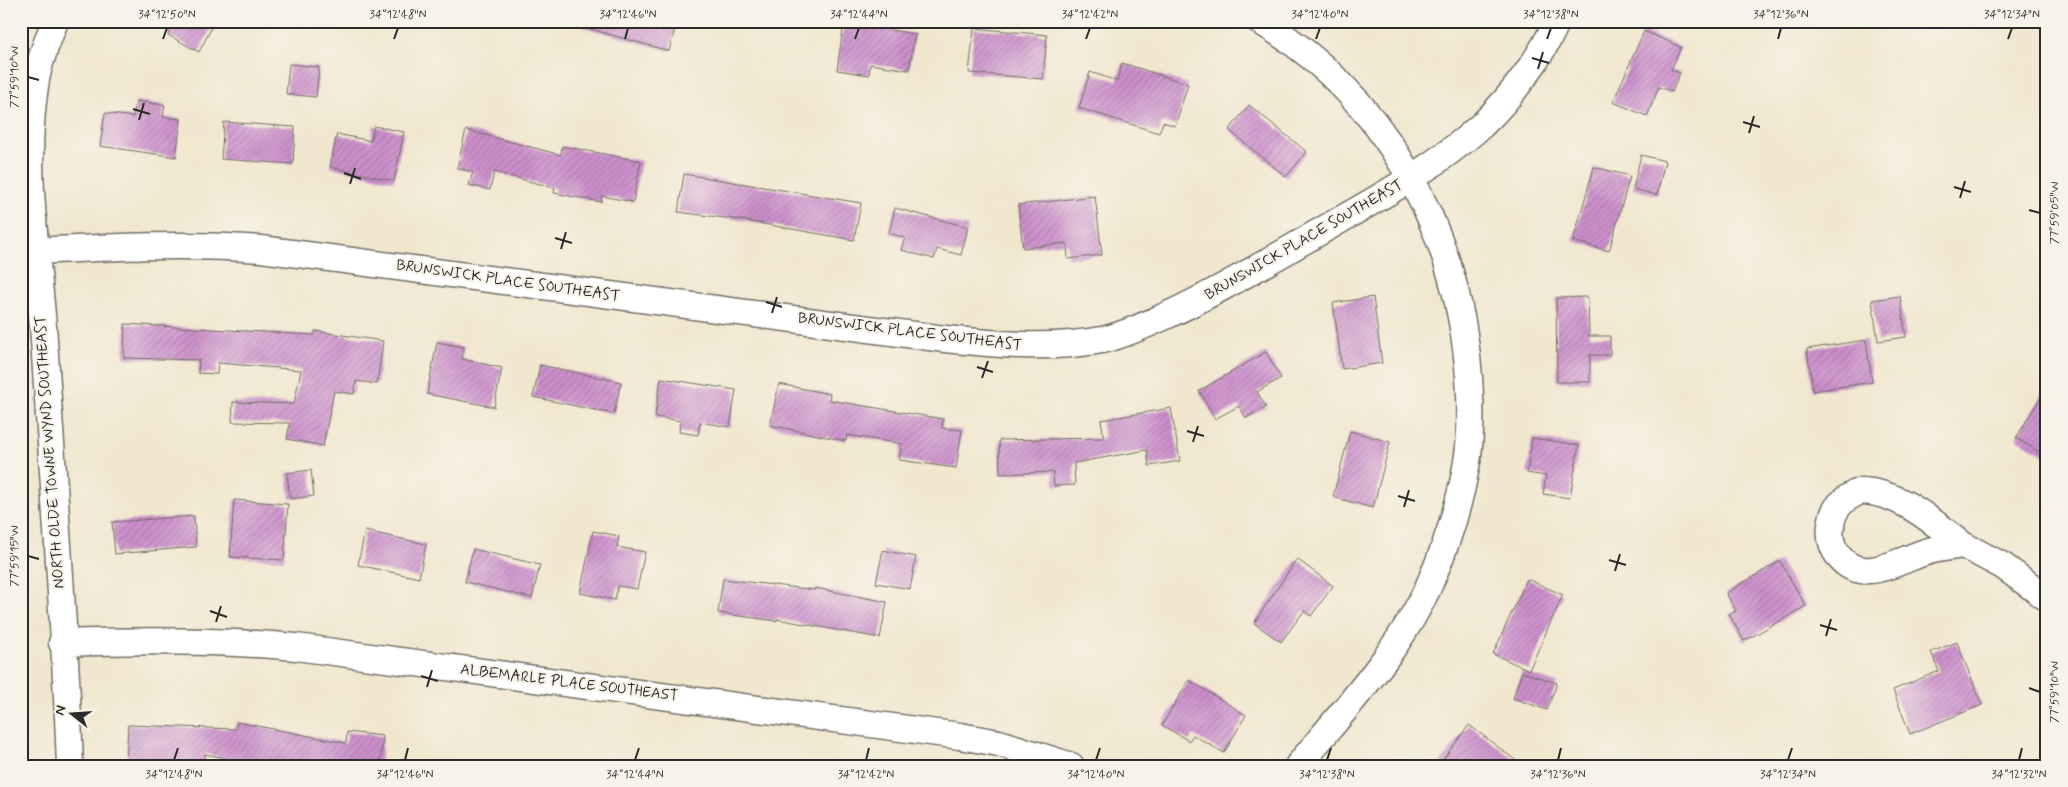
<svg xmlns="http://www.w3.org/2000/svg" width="2068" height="787" font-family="Mynerve,sans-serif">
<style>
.building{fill:url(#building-hatch)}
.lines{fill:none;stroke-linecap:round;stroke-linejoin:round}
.minor-casing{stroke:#706d64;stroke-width:29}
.minor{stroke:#fff;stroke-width:26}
.ticks{fill:none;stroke:#2b2b2b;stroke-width:2}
.labels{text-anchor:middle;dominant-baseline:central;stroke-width:4.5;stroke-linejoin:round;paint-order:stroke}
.street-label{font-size:15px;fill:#2b2b2b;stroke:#f7f3e8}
.neatline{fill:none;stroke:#2b2b2b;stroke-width:2}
.ticks-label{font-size:12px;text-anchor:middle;fill:#2b2b2b}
</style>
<defs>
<pattern id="building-hatch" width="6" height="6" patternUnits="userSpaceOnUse" patternTransform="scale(1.25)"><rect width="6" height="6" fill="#cd90cd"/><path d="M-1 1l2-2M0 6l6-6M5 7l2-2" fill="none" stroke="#a776a7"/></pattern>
</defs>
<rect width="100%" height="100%" fill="#f7f3e8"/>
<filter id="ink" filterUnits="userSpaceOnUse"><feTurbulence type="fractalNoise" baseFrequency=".02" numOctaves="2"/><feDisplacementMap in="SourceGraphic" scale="10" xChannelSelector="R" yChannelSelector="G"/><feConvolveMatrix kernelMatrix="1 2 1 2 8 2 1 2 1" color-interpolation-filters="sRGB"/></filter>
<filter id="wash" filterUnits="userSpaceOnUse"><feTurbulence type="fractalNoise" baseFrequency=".0096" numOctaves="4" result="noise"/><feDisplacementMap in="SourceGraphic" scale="20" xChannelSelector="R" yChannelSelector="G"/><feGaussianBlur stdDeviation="1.12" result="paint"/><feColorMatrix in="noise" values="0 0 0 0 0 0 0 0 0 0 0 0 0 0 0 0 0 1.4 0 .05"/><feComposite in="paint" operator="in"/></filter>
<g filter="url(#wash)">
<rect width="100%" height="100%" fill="#f1e7cf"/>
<g id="blocks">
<path class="building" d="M 175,21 L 215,21 L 199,52 L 168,35 Z
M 584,21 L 677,21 L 669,51 L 583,27 Z
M 844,22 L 915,34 L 909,70 L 870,64 L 869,75 L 837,70 Z
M 974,28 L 1047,35 L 1043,79 L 969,73 Z
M 1644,31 L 1681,47 L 1671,70 L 1680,73 L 1672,92 L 1659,87 L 1647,116 L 1613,102 Z
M 1122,63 L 1188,84 L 1175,126 L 1163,122 L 1159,133 L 1079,108 L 1090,72 L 1117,81 Z
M 289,64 L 319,67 L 316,97 L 286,94 Z
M 136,101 L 165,105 L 163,117 L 181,119 L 176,157 L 100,146 L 105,113 L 133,117 Z
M 1249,105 L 1307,152 L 1286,177 L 1229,130 Z
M 224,122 L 295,127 L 293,164 L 221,159 Z
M 374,126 L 404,132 L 394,181 L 330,167 L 337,134 L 371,141 Z
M 466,130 L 561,155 L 562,146 L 641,161 L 633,202 L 602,196 L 601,202 L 554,193 L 555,188 L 494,172 L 490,190 L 469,185 L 473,172 L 457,168 Z
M 1641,155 L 1665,161 L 1657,195 L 1633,189 Z
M 1594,167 L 1630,176 L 1609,251 L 1573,241 Z
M 684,174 L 861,203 L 854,240 L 741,220 L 678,212 Z
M 1095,196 L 1102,255 L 1068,259 L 1067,243 L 1023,248 L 1018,205 Z
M 895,208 L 968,227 L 961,255 L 937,249 L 934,259 L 901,250 L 905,238 L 889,233 Z
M 1900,296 L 1906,337 L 1878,341 L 1872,300 Z
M 1373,297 L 1382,363 L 1342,369 L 1333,303 Z
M 1588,297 L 1589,336 L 1610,336 L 1610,355 L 1590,355 L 1590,382 L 1557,382 L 1556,298 Z
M 125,324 L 314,335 L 315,331 L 383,341 L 377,384 L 356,381 L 354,394 L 334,391 L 323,446 L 287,439 L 290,423 L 232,422 L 233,402 L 294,404 L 301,370 L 218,363 L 217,374 L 198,373 L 199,360 L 124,358 Z
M 1866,340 L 1872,382 L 1813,391 L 1807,349 Z
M 437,342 L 464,347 L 462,359 L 502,368 L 494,407 L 427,394 Z
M 1266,352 L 1281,378 L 1257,392 L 1266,407 L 1246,418 L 1239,406 L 1215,419 L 1199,391 Z
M 540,365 L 621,382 L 614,414 L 533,397 Z
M 661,378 L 736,390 L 730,427 L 700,422 L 698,435 L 679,432 L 681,421 L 655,417 Z
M 779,384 L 830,394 L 829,400 L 943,419 L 942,428 L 962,430 L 956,468 L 899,460 L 902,444 L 847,435 L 846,441 L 770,425 Z
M 2047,387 L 2047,457 L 2016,438 Z
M 1171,408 L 1180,461 L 1149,466 L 1147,450 L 1074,463 L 1075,485 L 1054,486 L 1053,472 L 1000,474 L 999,440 L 1104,438 L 1101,420 Z
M 1350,431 L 1390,442 L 1373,508 L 1333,497 Z
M 1532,438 L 1579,445 L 1570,498 L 1543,494 L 1546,476 L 1527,473 Z
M 311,470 L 314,496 L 290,499 L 287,473 Z
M 234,500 L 288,504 L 284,560 L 230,557 Z
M 194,516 L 196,547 L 115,554 L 112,522 Z
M 365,531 L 426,544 L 419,578 L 358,565 Z
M 593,531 L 619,536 L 617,547 L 645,552 L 637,589 L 618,586 L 615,600 L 580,593 Z
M 473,549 L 540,565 L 532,598 L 465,582 Z
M 883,550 L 916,557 L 910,589 L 876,583 Z
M 1297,559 L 1333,586 L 1311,616 L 1304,611 L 1281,642 L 1254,623 Z
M 1780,561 L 1806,606 L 1744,641 L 1729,614 L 1736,611 L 1726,593 Z
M 723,579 L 815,590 L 815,588 L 887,602 L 880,638 L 777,619 L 777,621 L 718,613 Z
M 1527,579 L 1563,595 L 1529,670 L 1493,654 Z
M 1957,642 L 1982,705 L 1910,734 L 1893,690 L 1939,671 L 1931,652 Z
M 1522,672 L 1557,683 L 1547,710 L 1513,698 Z
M 1189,680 L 1246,715 L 1224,753 L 1193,735 L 1189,741 L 1162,725 Z
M 237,722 L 346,743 L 347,732 L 383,736 L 380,766 L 264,766 L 205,754 L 205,764 L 185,763 L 185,766 L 126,764 L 128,725 L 235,729 Z
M 1469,725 L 1523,766 L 1438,766 Z"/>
</g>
</g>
<g filter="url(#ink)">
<use href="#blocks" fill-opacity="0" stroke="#706d64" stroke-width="1"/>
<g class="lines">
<g class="minor-casing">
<path id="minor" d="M 55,21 C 47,42 38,64 35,86 C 22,170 38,255 44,339 C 53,481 65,623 70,766
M 1260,21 C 1383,94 1455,227 1468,366 C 1471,398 1472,431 1467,462 C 1460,503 1447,544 1430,583 C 1400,651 1345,708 1298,766
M 35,251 C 111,247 186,243 261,249 L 937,338 C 992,344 1047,350 1102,340 C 1121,336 1141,327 1159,319 C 1208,297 1255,269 1302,242 C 1363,206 1429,173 1482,125 C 1511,97 1541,58 1557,21
M 1861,491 C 1900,492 1933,522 1963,545 C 1951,547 1940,548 1929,551 C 1902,558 1864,586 1840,558 C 1832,548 1829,539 1831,526 C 1832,508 1845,497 1861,491 Z
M 1963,545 L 2003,566 L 2047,598
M 62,643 C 141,640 218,640 296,647 L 960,736 L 999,743 L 1071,766"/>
</g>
<use href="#minor" class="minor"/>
</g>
</g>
<path class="ticks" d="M 163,39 L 167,28M 394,39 L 398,28M 625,39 L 628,28M 855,39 L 859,28M 1086,39 L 1090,28M 1316,39 L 1320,28M 1547,39 L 1551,28M 1778,39 L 1781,28M 2008,39 L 2012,28M 1532,58 L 1549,63M 1538,69 L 1543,52M 28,77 L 39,80M 133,109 L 150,114M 139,120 L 144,103M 1743,122 L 1760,127M 1749,133 L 1754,116M 344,173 L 361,179M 350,184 L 355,168M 1954,187 L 1971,192M 1960,198 L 1965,181M 2029,210 L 2040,213M 555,238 L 572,243M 561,249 L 566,232M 766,302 L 782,307M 772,313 L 777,297M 977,367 L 993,372M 982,378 L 988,361M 1187,431 L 1204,436M 1193,442 L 1198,426M 1398,496 L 1415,501M 1404,507 L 1409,490M 28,556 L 39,559M 1609,560 L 1626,565M 1615,571 L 1620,554M 210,611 L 227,617M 216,622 L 221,606M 1820,625 L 1837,630M 1826,636 L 1831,619M 421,676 L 438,681M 427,687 L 432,670M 2029,688 L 2040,692M 174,760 L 178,748M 405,760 L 408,748M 635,760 L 639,748M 866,760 L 869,748M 1096,760 L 1100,748M 1327,760 L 1331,748M 1558,760 L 1561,748M 1788,760 L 1792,748M 2019,760 L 2022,748"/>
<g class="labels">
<g class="street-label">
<text transform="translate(1304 240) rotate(-30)">BRUNSWICK PLACE SOUTHEAST</text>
<text transform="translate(508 281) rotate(8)">BRUNSWICK PLACE SOUTHEAST</text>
<text transform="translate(910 332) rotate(7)">BRUNSWICK PLACE SOUTHEAST</text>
<text transform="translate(50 452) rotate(-94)">NORTH OLDE TOWNE WYND SOUTHEAST</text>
<text transform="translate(569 683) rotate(7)">ALBEMARLE PLACE SOUTHEAST</text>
</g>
</g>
<rect width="2068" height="787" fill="none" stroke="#f7f3e8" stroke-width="55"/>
<g transform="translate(72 714) rotate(287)" stroke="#f7f3e8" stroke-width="4" paint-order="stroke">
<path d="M0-4L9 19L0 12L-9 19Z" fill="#2b2b2b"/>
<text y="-8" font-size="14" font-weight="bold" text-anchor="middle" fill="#2b2b2b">N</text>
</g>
<rect x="28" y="28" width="2012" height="732" class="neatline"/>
<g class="ticks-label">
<text x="167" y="18">34°12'50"N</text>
<text x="398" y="18">34°12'48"N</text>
<text x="628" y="18">34°12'46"N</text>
<text x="859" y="18">34°12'44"N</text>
<text x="1090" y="18">34°12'42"N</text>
<text x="1320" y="18">34°12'40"N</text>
<text x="1551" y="18">34°12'38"N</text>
<text x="1781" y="18">34°12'36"N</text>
<text x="2012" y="18">34°12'34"N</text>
<text transform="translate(14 77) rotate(-90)" y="4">77°59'10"W</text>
<text transform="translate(2054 213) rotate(-90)" y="4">77°59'05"W</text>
<text transform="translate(14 556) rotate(-90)" y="4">77°59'15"W</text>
<text transform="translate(2054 692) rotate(-90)" y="4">77°59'10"W</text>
<text x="174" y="778">34°12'48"N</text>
<text x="405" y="778">34°12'46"N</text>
<text x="635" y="778">34°12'44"N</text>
<text x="866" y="778">34°12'42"N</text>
<text x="1096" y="778">34°12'40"N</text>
<text x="1327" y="778">34°12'38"N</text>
<text x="1558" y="778">34°12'36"N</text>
<text x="1788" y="778">34°12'34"N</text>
<text x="2019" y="778">34°12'32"N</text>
</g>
</svg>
